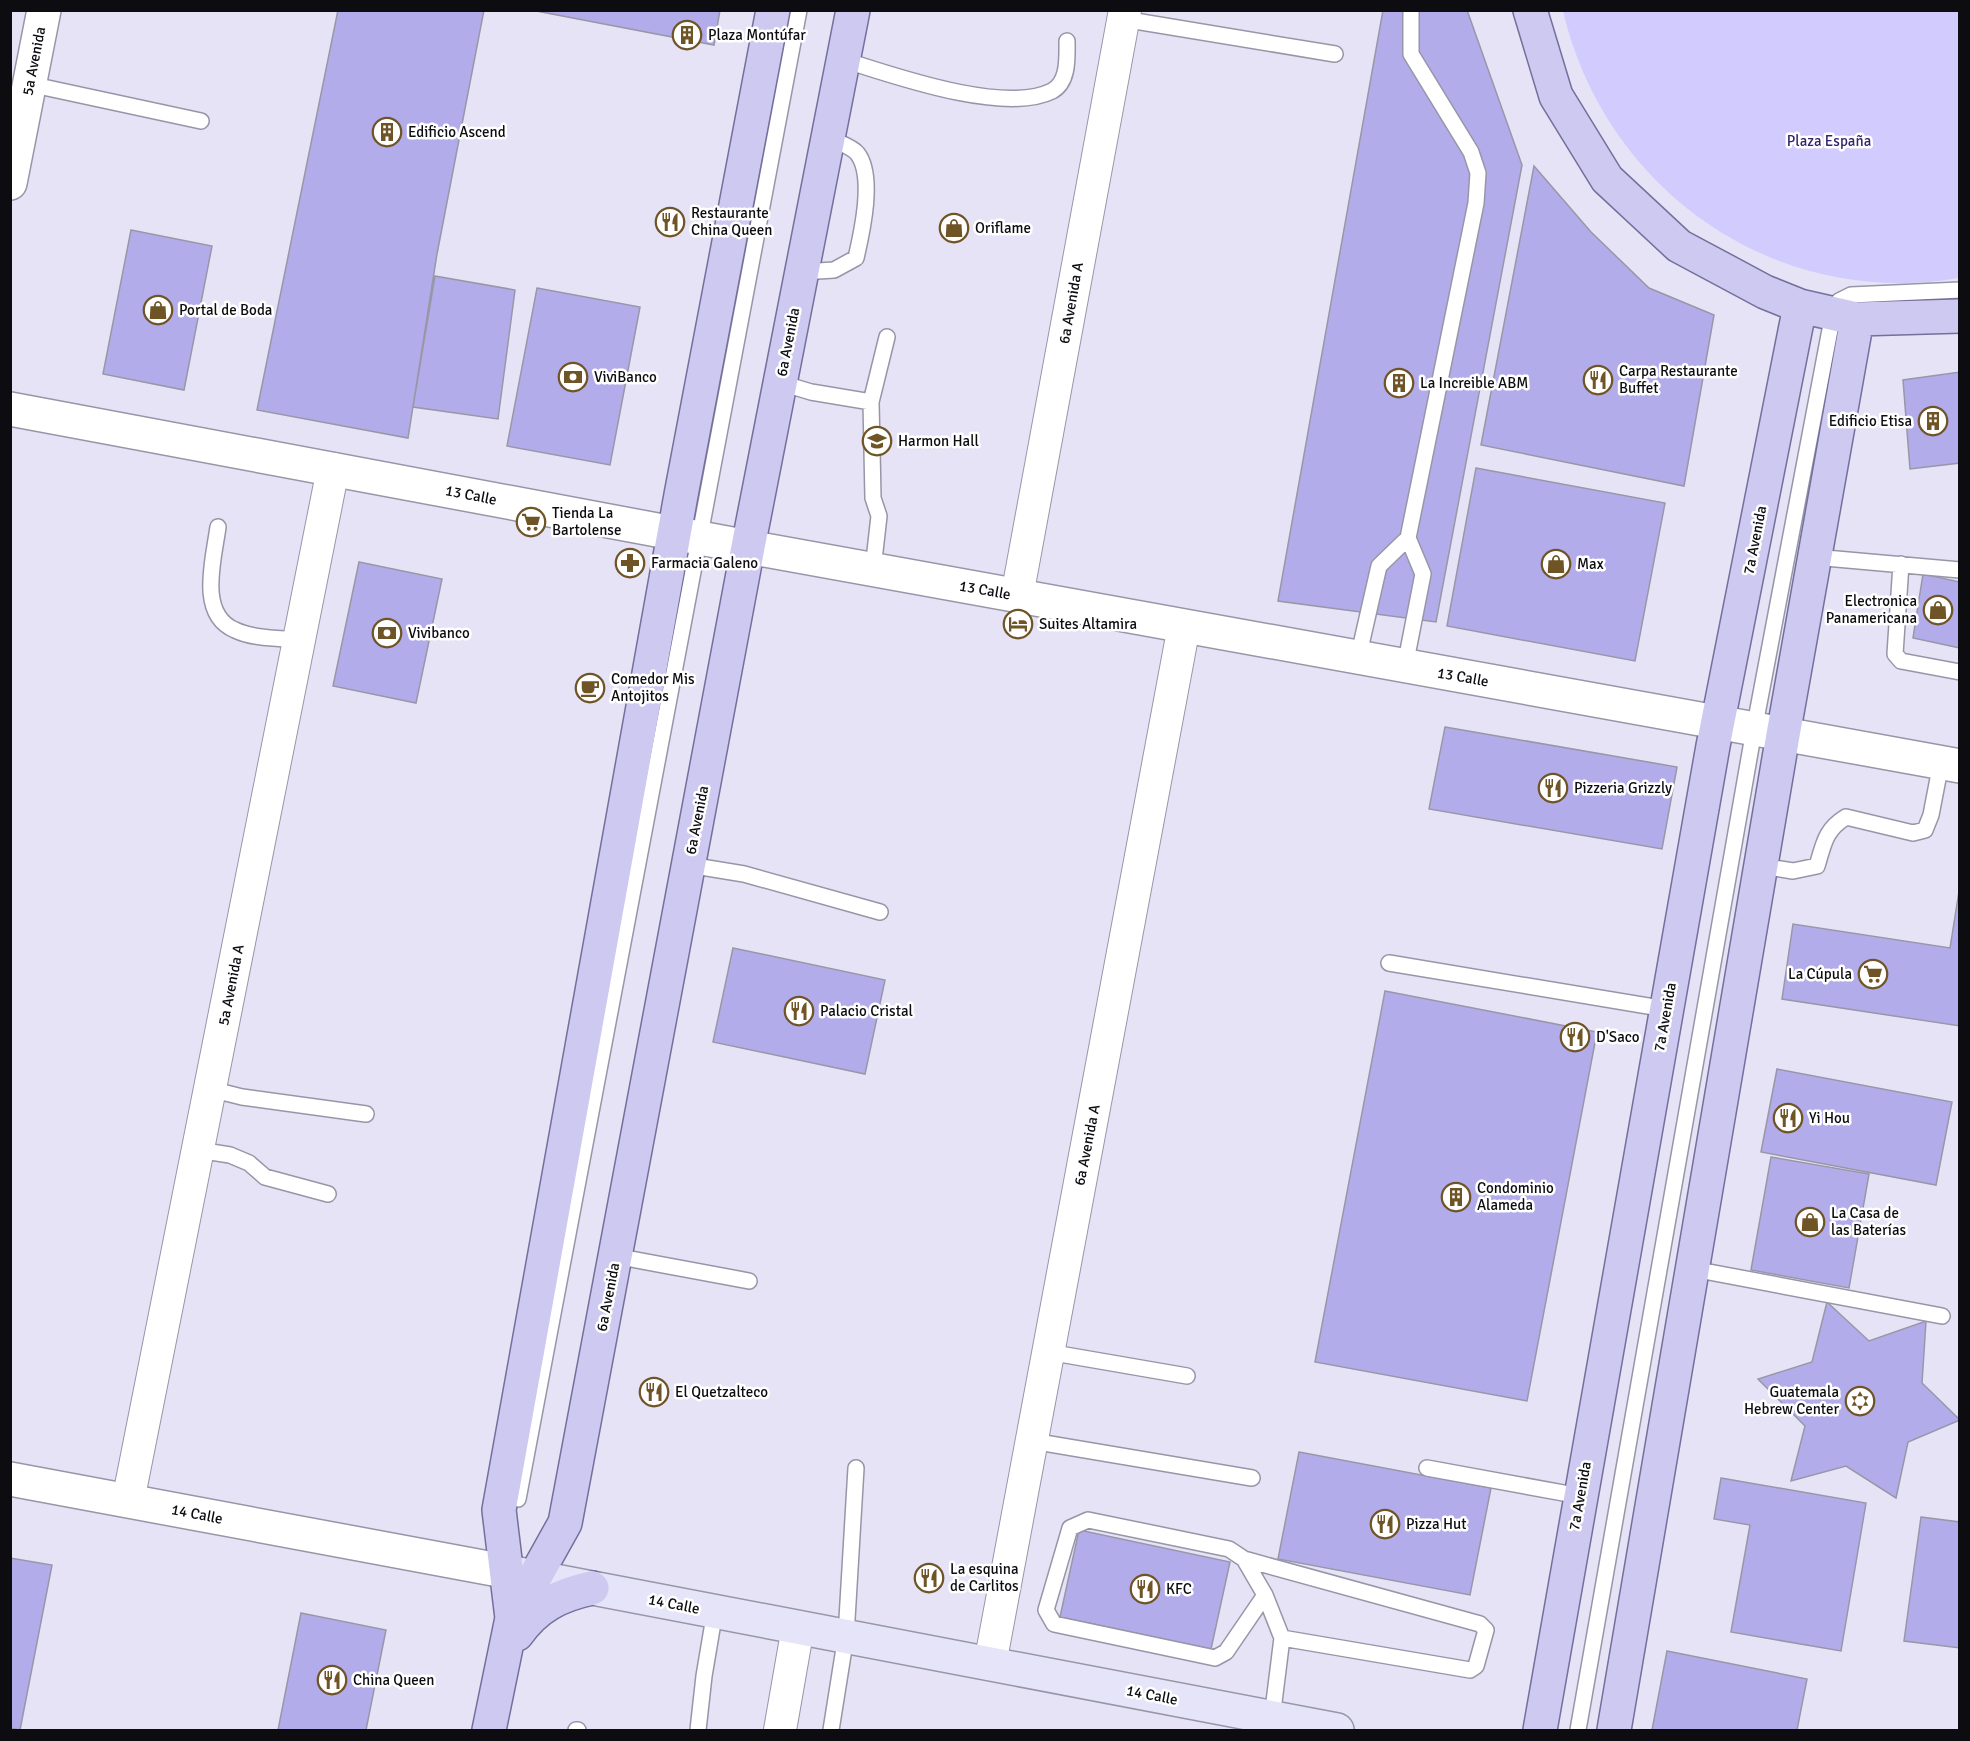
<svg xmlns="http://www.w3.org/2000/svg" width="1970" height="1741" font-family="Signika,sans-serif">
<style>
.green{fill:#d1ccfd}
.building{fill:#b3aceb;stroke:#9897a7;stroke-width:1.5}
.lines{fill:none;stroke-linecap:round;stroke-linejoin:round}
.service-casing{stroke:#9796a7;stroke-width:18}
.minor-casing{stroke:#9796a7;stroke-width:34}
.tertiary-casing{stroke:#9796a7;stroke-width:36}
.secondary-casing{stroke:#9796a7;stroke-width:36}
.primary-casing{stroke:#746f9b;stroke-width:36}
.service{stroke:#fff;stroke-width:15}
.minor{stroke:#fff;stroke-width:32}
.tertiary{stroke:#fff;stroke-width:33}
.secondary{stroke:#e6e4f8;stroke-width:33}
.primary{stroke:#cdc9f0;stroke-width:33}
.labels{text-anchor:middle;dominant-baseline:central;stroke-width:5;stroke-linejoin:round;paint-order:stroke}
.poi-label{font-size:15px;fill:#0c0c11;stroke:#fff;text-anchor:start}
.street-label{font-size:15px;fill:#0c0c11;stroke:#fff}
.park-label{font-size:15px;fill:#36256d;stroke:#fff}
</style>
<rect width="100%" height="100%" fill="#e5e3f5"/>
<path class="green" d="M 1563,11 L 1959,11 L 1959,278 C 1775,310 1605,190 1563,11 Z"/>
<path class="building" d="M 338,10 L 484,10 L 437,254 L 408,438 L 257,410 Z
M 531,10 L 720,10 L 714,45 Z
M 1383,10 L 1467,10 L 1522,165 L 1436,622 L 1278,601 Z
M 1534,166 L 1591,232 L 1649,288 L 1714,315 L 1684,486 L 1481,445 Z
M 131,230 L 212,246 L 184,390 L 103,374 Z
M 435,276 L 515,290 L 498,419 L 413,407 Z
M 537,288 L 640,307 L 610,465 L 507,446 Z
M 1960,372 L 1960,463 L 1910,469 L 1903,380 Z
M 1476,468 L 1665,503 L 1635,661 L 1447,626 Z
M 359,562 L 442,579 L 416,703 L 333,686 Z
M 1923,574 L 1960,582 L 1960,648 L 1913,638 Z
M 1445,727 L 1677,767 L 1662,849 L 1429,809 Z
M 1960,885 L 1960,1026 L 1782,999 L 1793,924 L 1950,948 Z
M 733,948 L 885,980 L 865,1074 L 713,1042 Z
M 1385,991 L 1597,1032 L 1527,1401 L 1315,1362 Z
M 1777,1069 L 1952,1102 L 1936,1185 L 1761,1152 Z
M 1771,1157 L 1869,1174 L 1849,1288 L 1751,1270 Z
M 1827,1302 L 1869,1341 L 1926,1321 L 1922,1383 L 1960,1420 L 1908,1442 L 1896,1498 L 1846,1466 L 1791,1481 L 1805,1426 L 1758,1379 L 1812,1362 Z
M 1299,1452 L 1491,1488 L 1470,1595 L 1278,1559 Z
M 1721,1478 L 1866,1503 L 1841,1651 L 1731,1632 L 1750,1525 L 1714,1519 Z
M 1921,1517 L 1960,1522 L 1960,1648 L 1904,1641 Z
M 1079,1530 L 1230,1562 L 1211,1649 L 1060,1617 Z
M 10,1558 L 52,1565 L 20,1730 L 10,1728 Z
M 301,1613 L 386,1630 L 366,1730 L 278,1730 Z
M 1667,1651 L 1807,1679 L 1797,1730 L 1652,1730 Z"/>
<g class="lines">
<g class="service-casing">
<path id="service" d="M 1123,19 L 1335,54
M 844,60 C 892,75 1004,115 1052,91 C 1069,82 1067,57 1067,41
M 29,84 L 201,121
M 802,272 L 834,270 L 856,258 C 862,232 875,175 857,153 C 851,146 836,142 828,137
M 781,383 L 811,392 L 871,402
M 218,527 C 214,558 197,614 235,630 C 254,639 279,638 300,640
M 1814,557 L 1960,570
M 1901,564 L 1895,654 L 1901,661 L 1960,672
M 873,569 L 879,516 L 873,498 L 871,402 L 887,337
M 1358,658 L 1379,566 L 1408,538
M 1405,666 L 1423,574 L 1408,538 L 1476,203 L 1478,173 L 1471,152 L 1411,54 L 1411,10
M 689,865 L 744,874 L 880,912
M 1761,866 L 1793,871 L 1817,866 C 1824,843 1825,830 1846,817 L 1913,833 L 1925,830 L 1931,815 L 1941,763
M 1389,963 L 1666,1009
M 210,1089 L 242,1097 L 366,1114
M 198,1150 L 230,1155 L 249,1163 L 265,1177 L 328,1194
M 615,1256 L 749,1281
M 1693,1269 L 1942,1316
M 1048,1352 L 1187,1376
M 1032,1441 L 1252,1478
M 1427,1468 L 1580,1496
M 518,1499 L 799,10
M 1244,1559 L 1480,1624 L 1486,1630 L 1476,1666 L 1470,1670 L 1282,1638
M 1265,1595 L 1226,1652 L 1215,1658 L 1054,1624 L 1046,1610 L 1070,1528 L 1088,1520 L 1229,1549 L 1244,1559 L 1265,1595 L 1282,1638 L 1272,1718
M 576,1730 L 578,1730
M 698,1730 L 704,1676 L 715,1611
M 831,1730 L 846,1636 L 856,1468
M 1578,1730 L 1754,730 L 1833,314 L 1839,301 L 1851,295 L 1960,290"/>
</g>
<g class="minor-casing">
<path id="minor" d="M 1017,596 L 1125,10
M 128,1501 L 333,469
M 990,1664 L 1184,626
M 780,1730 L 798,1627"/>
</g>
<g class="tertiary-casing">
<path id="tertiary" d="M 10,183 L 44,10
M 10,409 L 748,547 L 1960,766
M 10,1479 L 504,1571"/>
</g>
<g class="secondary-casing">
<path id="secondary" d="M 508,1572 L 1337,1730"/>
</g>
<g class="primary-casing">
<path id="primary" d="M 1530,10 L 1556,96 L 1607,179 L 1679,246 L 1765,292 L 1800,306 L 1857,319 L 1960,316
M 512,1618 L 499,1510 L 681,495 L 773,10
M 517,1634 C 536,1607 559,1595 592,1588
M 489,1730 L 512,1618 L 565,1523 L 748,547 L 853,10
M 1540,1730 L 1713,746 L 1800,306
M 1614,1730 L 1783,735 L 1857,319"/>
</g>
<use href="#service" class="service"/>
<use href="#minor" class="minor"/>
<use href="#tertiary" class="tertiary"/>
<use href="#secondary" class="secondary"/>
<use href="#primary" class="primary"/>
</g>
<defs>
<g id="building-ring" transform="scale(1.5)"><circle r="9.5" fill="#fff" stroke="#6f5426" stroke-width="1.5"/><path d="M-4-6H4V6H1V3H-1V6H-4ZM-2.5-4.3h1.7v1.8h-1.7ZM.8-4.3h1.7v1.8H.8ZM-2.5-1h1.7V.8h-1.7ZM.8-1h1.7V.8H.8Z" fill="#6f5426"/></g>
<g id="restaurant-ring" transform="scale(1.5)"><circle r="9.5" fill="#fff" stroke="#6f5426" stroke-width="1.5"/><path d="M-5-6h1v4h1v-4h1v4h1v-4h1v5L-1.5 .5V6h-2V.5L-5-1ZM5-6V6H3V1.5H1.5Q1.5-4 5-6Z" fill="#6f5426"/></g>
<g id="shop-ring" transform="scale(1.5)"><circle r="9.5" fill="#fff" stroke="#6f5426" stroke-width="1.5"/><path d="M-5-2.5h2.3a2.7 3.5 0 0 1 5.4 0H5L5.5 6h-11ZM-1.5-2.5h3a1.5 2.3 0 0 0-3 0Z" fill="#6f5426"/></g>
<g id="bank-ring" transform="scale(1.5)"><circle r="9.5" fill="#fff" stroke="#6f5426" stroke-width="1.5"/><path d="M-6-4H6V4H-6ZM0-2.3a2.3 2.3 0 1 0 0 4.6a2.3 2.3 0 1 0 0-4.6Z" fill="#6f5426"/></g>
<g id="school-ring" transform="scale(1.5)"><circle r="9.5" fill="#fff" stroke="#6f5426" stroke-width="1.5"/><path d="M0-5L7-2L0 1L-7-2ZM-4 1L0 2.5L4 1V4Q0 6-4 4Z" fill="#6f5426"/></g>
<g id="supermarket-ring" transform="scale(1.5)"><circle r="9.5" fill="#fff" stroke="#6f5426" stroke-width="1.5"/><path d="M-6-5.5h2.5l.6 2H6L4.5 2H-2.5L-4.4-4H-6ZM-1.5 3.2a1.3 1.3 0 1 0 .1 0ZM3 3.2a1.3 1.3 0 1 0 .1 0Z" fill="#6f5426"/></g>
<g id="pharmacy-ring" transform="scale(1.5)"><circle r="9.5" fill="#fff" stroke="#6f5426" stroke-width="1.5"/><path d="M-2-6h4v4h4v4h-4v4h-4v-4h-4v-4h4Z" fill="#6f5426"/></g>
<g id="hotel-ring" transform="scale(1.5)"><circle r="9.5" fill="#fff" stroke="#6f5426" stroke-width="1.5"/><path d="M-6-4.5h1.5V1H6V5H4.5V3h-9V5H-6ZM-4 0a1.8 1.8 0 1 1 3.6 0ZM.5 0V-2.5h3Q6-2.5 6 0Z" fill="#6f5426"/></g>
<g id="cafe-ring" transform="scale(1.5)"><circle r="9.5" fill="#fff" stroke="#6f5426" stroke-width="1.5"/><path d="M-5.5-4.5H6V0H3Q3 3.5 0 3.5H-2.5Q-5.5 3.5-5.5 0ZM3-3.2v2h1.7v-2ZM-6 4.5H4V6H-6Z" fill="#6f5426"/></g>
<g id="synagogue-ring" transform="scale(1.5)"><circle r="9.5" fill="#fff" stroke="#6f5426" stroke-width="1.5"/><path d="M0-6.5L5.6 3.2H-5.6ZM0 6.5L5.6-3.2H-5.6Z" fill="#6f5426"/></g>
</defs>
<g fill-rule="evenodd">
<use href="#building-ring" x="687" y="35"/>
<use href="#building-ring" x="387" y="132"/>
<use href="#restaurant-ring" x="670" y="222"/>
<use href="#shop-ring" x="954" y="228"/>
<use href="#shop-ring" x="158" y="310"/>
<use href="#bank-ring" x="573" y="377"/>
<use href="#restaurant-ring" x="1598" y="380"/>
<use href="#building-ring" x="1399" y="383"/>
<use href="#building-ring" x="1933" y="421"/>
<use href="#school-ring" x="877" y="441"/>
<use href="#supermarket-ring" x="531" y="522"/>
<use href="#pharmacy-ring" x="630" y="563"/>
<use href="#shop-ring" x="1556" y="564"/>
<use href="#shop-ring" x="1938" y="610"/>
<use href="#hotel-ring" x="1018" y="624"/>
<use href="#bank-ring" x="387" y="633"/>
<use href="#cafe-ring" x="590" y="688"/>
<use href="#restaurant-ring" x="1553" y="788"/>
<use href="#supermarket-ring" x="1873" y="974"/>
<use href="#restaurant-ring" x="799" y="1011"/>
<use href="#restaurant-ring" x="1575" y="1037"/>
<use href="#restaurant-ring" x="1788" y="1118"/>
<use href="#building-ring" x="1456" y="1197"/>
<use href="#shop-ring" x="1810" y="1222"/>
<use href="#restaurant-ring" x="654" y="1392"/>
<use href="#synagogue-ring" x="1860" y="1401"/>
<use href="#restaurant-ring" x="1385" y="1524"/>
<use href="#restaurant-ring" x="929" y="1578"/>
<use href="#restaurant-ring" x="1145" y="1589"/>
<use href="#restaurant-ring" x="332" y="1680"/>
</g>
<g class="labels">
<g class="poi-label">
<text x="708" y="35">Plaza Montúfar</text>
<text x="408" y="132">Edificio Ascend</text>
<text x="691" y="213">Restaurante<tspan x="691" dy="17">China Queen</tspan></text>
<text x="975" y="228">Oriflame</text>
<text x="179" y="310">Portal de Boda</text>
<text x="1619" y="371">Carpa Restaurante<tspan x="1619" dy="17">Buffet</tspan></text>
<text x="594" y="377">ViviBanco</text>
<text x="1420" y="383">La Increible ABM</text>
<text x="1912" y="421" text-anchor="end">Edificio Etisa</text>
<text x="898" y="441">Harmon Hall</text>
<text x="552" y="513">Tienda La<tspan x="552" dy="17">Bartolense</tspan></text>
<text x="651" y="563">Farmacia Galeno</text>
<text x="1577" y="564">Max</text>
<text x="1917" y="601" text-anchor="end">Electronica<tspan x="1917" dy="17">Panamericana</tspan></text>
<text x="1039" y="624">Suites Altamira</text>
<text x="408" y="633">Vivibanco</text>
<text x="611" y="679">Comedor Mis<tspan x="611" dy="17">Antojitos</tspan></text>
<text x="1574" y="788">Pizzeria Grizzly</text>
<text x="1852" y="974" text-anchor="end">La Cúpula</text>
<text x="820" y="1011">Palacio Cristal</text>
<text x="1596" y="1037">D'Saco</text>
<text x="1809" y="1118">Yi Hou</text>
<text x="1477" y="1188">Condominio<tspan x="1477" dy="17">Alameda</tspan></text>
<text x="1831" y="1213">La Casa de<tspan x="1831" dy="17">las Baterías</tspan></text>
<text x="675" y="1392">El Quetzalteco</text>
<text x="1839" y="1392" text-anchor="end">Guatemala<tspan x="1839" dy="17">Hebrew Center</tspan></text>
<text x="1406" y="1524">Pizza Hut</text>
<text x="950" y="1569">La esquina<tspan x="950" dy="17">de Carlitos</tspan></text>
<text x="1166" y="1589">KFC</text>
<text x="353" y="1680">China Queen</text>
</g>
<g class="street-label">
<text transform="translate(34 61) rotate(-79)">5a Avenida</text>
<text transform="translate(1071 303) rotate(-80)">6a Avenida A</text>
<text transform="translate(788 342) rotate(-79)">6a Avenida</text>
<text transform="translate(471 495) rotate(11)">13 Calle</text>
<text transform="translate(1755 540) rotate(-79)">7a Avenida</text>
<text transform="translate(985 590) rotate(10)">13 Calle</text>
<text transform="translate(1463 677) rotate(10)">13 Calle</text>
<text transform="translate(697 820) rotate(-79)">6a Avenida</text>
<text transform="translate(231 985) rotate(-79)">5a Avenida A</text>
<text transform="translate(1665 1017) rotate(-80)">7a Avenida</text>
<text transform="translate(1087 1145) rotate(-79)">6a Avenida A</text>
<text transform="translate(608 1297) rotate(-79)">6a Avenida</text>
<text transform="translate(1580 1496) rotate(-80)">7a Avenida</text>
<text transform="translate(197 1514) rotate(11)">14 Calle</text>
<text transform="translate(674 1604) rotate(11)">14 Calle</text>
<text transform="translate(1152 1695) rotate(11)">14 Calle</text>
</g>
<g class="park-label">
<text x="1829" y="141">Plaza España</text>
</g>
</g>
<rect width="1970" height="1741" fill="none" stroke="#0c0c11" stroke-width="24"/>
</svg>
